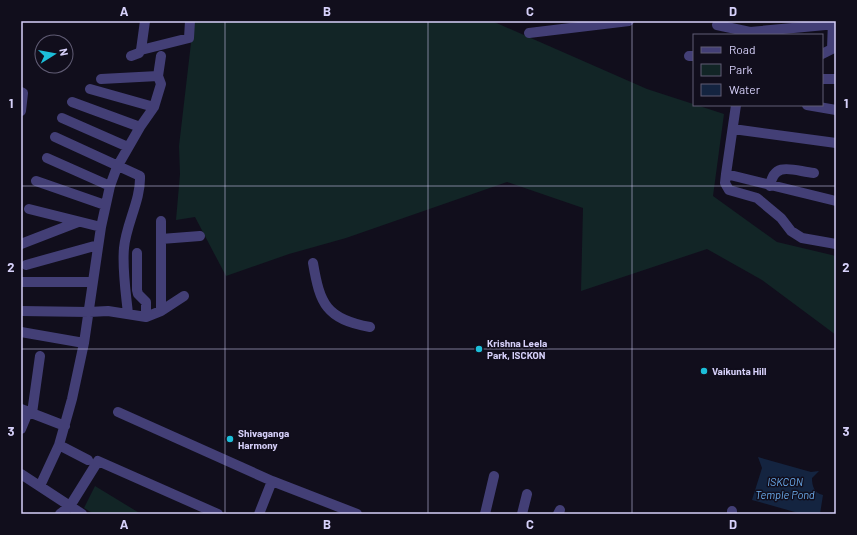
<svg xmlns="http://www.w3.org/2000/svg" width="857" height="535" font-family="Barlow,sans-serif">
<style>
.green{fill:#122526}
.water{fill:#142440}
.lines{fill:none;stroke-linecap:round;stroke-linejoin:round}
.minor{stroke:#433f76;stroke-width:10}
.grid{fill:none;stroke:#d6d0f9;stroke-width:1;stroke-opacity:0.55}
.poi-dot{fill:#1cbed9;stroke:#110e1c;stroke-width:1.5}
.labels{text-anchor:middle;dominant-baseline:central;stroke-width:3;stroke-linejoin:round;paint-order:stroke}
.poi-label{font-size:10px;font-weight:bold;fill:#d6d0f9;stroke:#110e1c;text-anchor:start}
.water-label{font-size:11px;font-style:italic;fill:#6babec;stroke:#110e1c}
.neatline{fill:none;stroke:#d6d0f9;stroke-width:1.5}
.grid-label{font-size:13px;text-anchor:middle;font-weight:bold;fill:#d6d0f9}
</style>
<rect width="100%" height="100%" fill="#110e1c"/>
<path class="green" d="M 195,21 L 492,21 L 647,89 L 724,114 L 713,196 L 777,242 L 836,256 L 836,335 L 762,280 L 707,249 L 581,291 L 583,208 L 507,182 L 346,238 L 289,254 L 226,276 L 195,217 L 176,220 L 180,174 L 179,146 L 191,43 Z
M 95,486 L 141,514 L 94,514 L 84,508 Z"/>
<path class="water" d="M 758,457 L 811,472 L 819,471 L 812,478 C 812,486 814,493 823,495 L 820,514 L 802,514 L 752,500 L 762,468 Z"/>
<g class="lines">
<path class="minor" d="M 717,25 L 750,32 L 836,24
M 529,33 L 629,21
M 141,50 L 145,21
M 822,54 L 832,49 L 833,21
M 131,56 L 139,53 L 141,50 L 189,38 L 190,21
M 689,56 L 694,56
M 158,76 L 161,56
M 822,79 L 836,79
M 90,89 L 154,107
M 21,92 L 23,93 L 21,111
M 72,102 L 140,127
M 736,105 L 726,174 L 836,201
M 807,105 L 836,110
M 62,118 L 128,147
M 733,129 L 836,143
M 55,137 L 140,176 C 141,200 126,224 124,248 C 122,269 126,293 128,314
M 47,158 L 110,186
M 726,174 L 725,183 L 729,190 L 757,198 L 781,218 L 791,231 L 802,238 L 836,244
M 36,181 L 105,205
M 770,186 C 774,160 794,171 814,173
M 29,209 L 101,227
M 161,221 L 161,311
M 161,239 L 200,236
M 21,244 L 78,222
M 137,253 L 137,290 L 138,294 L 146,302 L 146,317
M 313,263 C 320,304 326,319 370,327
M 26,265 L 98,245
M 21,282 L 92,282
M 21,311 L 89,312 L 108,311 L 146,317 L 161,311 L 184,296
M 21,332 L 84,343
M 21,409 L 65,426
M 118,412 L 272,481 L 357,514
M 32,413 L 40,356
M 21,429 L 28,412
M 59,445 L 88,460
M 21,474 L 82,514
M 40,486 L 59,445 L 72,399 L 84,343 L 101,227 L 110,186 L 117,167 L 140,127 L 154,107 L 161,84 L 158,76 L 101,79
M 60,514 L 70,506 L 98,461 L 218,514
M 259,514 L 272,481
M 485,514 L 494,476
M 522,514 L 527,494
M 558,514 L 560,510
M 732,514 L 732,511"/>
</g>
<path class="grid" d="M 225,21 L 225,514M 428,21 L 428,514M 632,21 L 632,514M 21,186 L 836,186M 21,349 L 836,349"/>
<g class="poi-dot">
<circle cx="479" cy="349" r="4"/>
<circle cx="704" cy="371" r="4"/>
<circle cx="230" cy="439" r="4"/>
</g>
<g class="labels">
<g class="poi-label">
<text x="487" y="343">Krishna Leela<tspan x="487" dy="12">Park, ISCKON</tspan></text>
<text x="712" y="371">Vaikunta Hill</text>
<text x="238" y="433">Shivaganga<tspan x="238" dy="12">Harmony</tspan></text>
</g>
<g class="water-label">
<text x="785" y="481">ISKCON<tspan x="785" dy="13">Temple Pond</tspan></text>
</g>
</g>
<rect width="857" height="535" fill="none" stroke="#110e1c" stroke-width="44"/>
<rect x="693" y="34" width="130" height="72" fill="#110e1c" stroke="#605c74"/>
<rect x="701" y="47" width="20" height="6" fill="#433f76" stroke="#605c74"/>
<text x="729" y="54" font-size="12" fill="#d6d0f9">Road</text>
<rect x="701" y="64" width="20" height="12" fill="#122526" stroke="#605c74"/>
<text x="729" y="74" font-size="12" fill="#d6d0f9">Park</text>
<rect x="701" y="84" width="20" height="12" fill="#142440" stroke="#605c74"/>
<text x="729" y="94" font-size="12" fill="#d6d0f9">Water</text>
<g transform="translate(54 54) rotate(79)"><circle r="19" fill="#110e1c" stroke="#605c74"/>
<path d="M0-3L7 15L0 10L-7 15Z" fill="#1cbed9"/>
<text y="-6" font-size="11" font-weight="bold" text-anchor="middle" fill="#d6d0f9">N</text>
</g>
<rect x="22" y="22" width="813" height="491" class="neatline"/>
<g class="grid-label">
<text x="124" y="16">A</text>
<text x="327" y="16">B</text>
<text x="530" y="16">C</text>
<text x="733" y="16">D</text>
<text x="11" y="108">1</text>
<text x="846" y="108">1</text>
<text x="11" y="272">2</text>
<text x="846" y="272">2</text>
<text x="11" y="436">3</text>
<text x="846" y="436">3</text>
<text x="124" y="529">A</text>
<text x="327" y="529">B</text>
<text x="530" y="529">C</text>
<text x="733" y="529">D</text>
</g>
</svg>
